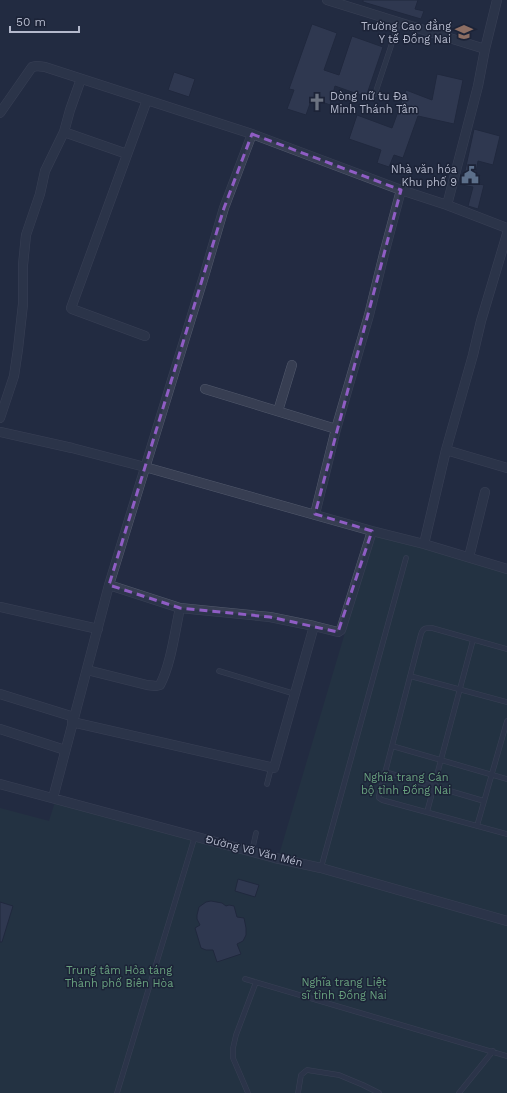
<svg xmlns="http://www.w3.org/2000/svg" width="507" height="1093" font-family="'Work Sans',sans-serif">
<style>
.green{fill:#253b43}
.building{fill:#3e4763;stroke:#1e2539}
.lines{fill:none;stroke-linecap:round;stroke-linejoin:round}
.service-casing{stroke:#52596c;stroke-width:5.5}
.minor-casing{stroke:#52596c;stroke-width:10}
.service{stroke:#373e52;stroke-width:4.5}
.minor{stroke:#373e52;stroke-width:9}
.marked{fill:none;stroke:#8f5dc4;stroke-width:3;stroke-dasharray:8 5;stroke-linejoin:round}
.labels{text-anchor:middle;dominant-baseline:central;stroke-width:3;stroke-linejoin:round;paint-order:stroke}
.poi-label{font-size:11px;fill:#b4b9cc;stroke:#1c2337;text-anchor:end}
.park-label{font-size:11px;fill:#68a07e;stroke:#1c2337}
.street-label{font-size:11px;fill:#b4b9cc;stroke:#1c2337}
</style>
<rect width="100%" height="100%" fill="#232b42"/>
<path class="green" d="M 374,535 L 421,547 L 507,573 L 507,917 L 279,855 Z
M 55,802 L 320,872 L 507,924 L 507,1093 L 0,1093 L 0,808 L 49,821 Z"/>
<path class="building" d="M 363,0 L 418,0 L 415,9 L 424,11 L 421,19 L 363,2 Z
M 312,24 L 337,33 L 324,70 L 339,75 L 352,36 L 383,47 L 366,97 L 335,86 L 330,105 L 312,98 L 306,115 L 287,109 L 294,90 L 289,89 Z
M 174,72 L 195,79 L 189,97 L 168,90 Z
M 437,74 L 463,80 L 454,124 L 418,116 L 403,158 L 394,155 L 389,167 L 377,163 L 381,150 L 349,139 L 357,115 L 392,128 L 406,90 L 432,100 Z
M 474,129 L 500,136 L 493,165 L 478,161 L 474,183 L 484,185 L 478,209 L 468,206 L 473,187 L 462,185 Z
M 238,879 L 259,885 L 255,897 L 235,891 Z
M 211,901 L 222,903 L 226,906 L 229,905 L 234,906 L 237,917 L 244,918 L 246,928 L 246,935 L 243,941 L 237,944 L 241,954 L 217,962 L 213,950 L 206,950 L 201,948 L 195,928 L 200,925 L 197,919 L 197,915 L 199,907 L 206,902 Z
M 0,902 L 13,906 L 2,942 L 0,942 Z"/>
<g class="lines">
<g class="service-casing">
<path id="service" d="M 375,94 L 399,22
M 507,649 L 432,628 C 425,628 423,628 421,634 L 379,796 L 379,798 L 382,800 L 507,834
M 219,671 L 295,694
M 410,676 L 507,702
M 392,746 L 507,779
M 385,772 L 484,801
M 267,784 L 271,768
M 427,812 L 473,640
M 477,826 L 507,721
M 252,851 L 256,833
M 321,868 L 406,558
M 245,979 L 507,1056
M 117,1093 L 195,836
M 248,1093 L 233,1058 L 233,1048 L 236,1035 L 256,982
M 298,1093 L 301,1075 L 307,1070 L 339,1075 L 363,1085 L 379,1093
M 459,1093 L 493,1051"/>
</g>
<g class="minor-casing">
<path id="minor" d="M 327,0 L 485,49
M 0,113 L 32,67 L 37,66 L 45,67 L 252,134 L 401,190 L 447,205 L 507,228
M 64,132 L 127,154
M 447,205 L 478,86 L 485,49 L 497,0
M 145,336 L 72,309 L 71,308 L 147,100
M 205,389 L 336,429
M 278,411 L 292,365
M 0,418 L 14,376 L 18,349 L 23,304 L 23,265 L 26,235 L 40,194 L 45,171 L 64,132 L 70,110 L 81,79
M 0,432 L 72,448 L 145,467 L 372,531 L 424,544 L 507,569
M 446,450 L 507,468
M 315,514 L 336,429 L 369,315 L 384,254 L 401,190
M 424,544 L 446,450 L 473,355 L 481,321 L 507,234
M 469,557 L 485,492
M 109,585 L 180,608 L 270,617 L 314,626 L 338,632 L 341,630 L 372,531
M 0,607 L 98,629
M 87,670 L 147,685 L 156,686 L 160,685 C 171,664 175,631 180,608
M 0,694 L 74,717
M 72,722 L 274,768 L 314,626
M 0,729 L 65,750
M 0,784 L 275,858 L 321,868 L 507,921
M 53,798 C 71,727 91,656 109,585 L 205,273 L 224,208 L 252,134"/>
</g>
<use href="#service" class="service"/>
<use href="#minor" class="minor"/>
</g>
<path d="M0 0H507V1093H0ZM 252,134 L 401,190 L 315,514 L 372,531 L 338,632 L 270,617 L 180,608 L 109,585 L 224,208 Z" fill="#232b42" fill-opacity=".55" fill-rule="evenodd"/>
<path class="marked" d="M 252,134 L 401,190 L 315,514 L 372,531 L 338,632 L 270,617 L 180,608 L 109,585 L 224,208 Z"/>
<defs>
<g id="university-bare" transform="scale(1.38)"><path d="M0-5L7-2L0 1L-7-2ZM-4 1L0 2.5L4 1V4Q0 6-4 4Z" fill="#8d6e63" stroke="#1c2337" stroke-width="2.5" paint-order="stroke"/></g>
<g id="church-bare" transform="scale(1.38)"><path d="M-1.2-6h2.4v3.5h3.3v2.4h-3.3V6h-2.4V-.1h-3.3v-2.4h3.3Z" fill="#6b7280" stroke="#1c2337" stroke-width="2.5" paint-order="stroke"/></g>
<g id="civic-bare" transform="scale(1.38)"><path d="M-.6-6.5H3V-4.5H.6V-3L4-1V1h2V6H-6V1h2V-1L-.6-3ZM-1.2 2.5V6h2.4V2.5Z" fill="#5c6f8a" stroke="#1c2337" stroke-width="2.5" paint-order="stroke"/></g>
</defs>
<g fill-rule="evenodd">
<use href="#university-bare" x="464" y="32"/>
<use href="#church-bare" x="317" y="102"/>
<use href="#civic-bare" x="470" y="175"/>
</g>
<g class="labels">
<g class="poi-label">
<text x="451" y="26">Trường Cao đẳng<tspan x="451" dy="13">Y tế Đồng Nai</tspan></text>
<text x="330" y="96" text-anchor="start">Dòng nữ tu Đa<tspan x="330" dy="13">Minh Thánh Tâm</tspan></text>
<text x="457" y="169">Nhà văn hóa<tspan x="457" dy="13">Khu phố 9</tspan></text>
</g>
<g class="park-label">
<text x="406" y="777">Nghĩa trang Cán<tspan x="406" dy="13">bộ tỉnh Đồng Nai</tspan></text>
<text x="119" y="970">Trung tâm Hỏa táng<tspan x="119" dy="13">Thành phố Biên Hòa</tspan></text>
<text x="344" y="982">Nghĩa trang Liệt<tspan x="344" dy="13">sĩ tỉnh Đồng Nai</tspan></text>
</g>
<g class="street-label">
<text transform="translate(254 851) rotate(14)">Đường Võ Văn Mén</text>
</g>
</g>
<path d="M10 26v6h69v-6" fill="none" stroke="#b4b9cc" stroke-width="2"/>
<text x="16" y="26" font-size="12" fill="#b4b9cc" stroke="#1c2337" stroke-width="3" paint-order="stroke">50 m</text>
</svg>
